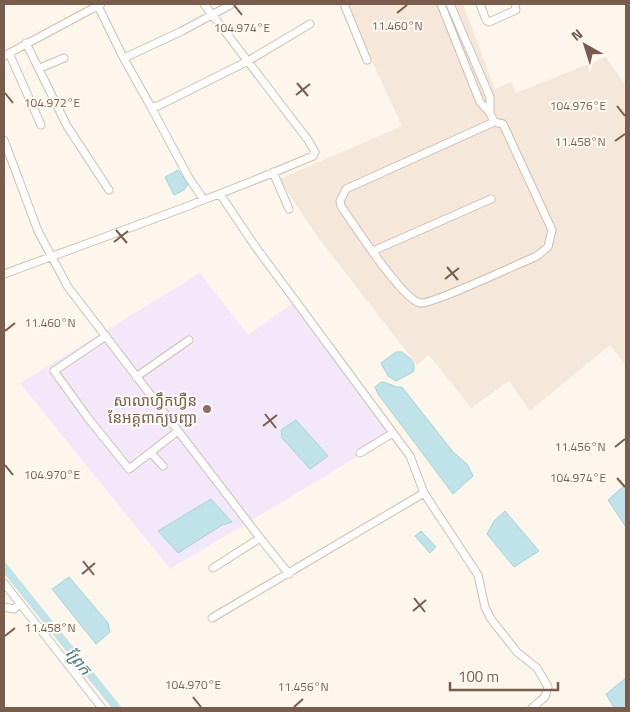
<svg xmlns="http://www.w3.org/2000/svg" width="630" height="712" font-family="'Titillium Web','Noto Sans Khmer',sans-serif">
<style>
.residential{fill:#f5e8da}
.education{fill:#f3e8fa}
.water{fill:#bfe3e8;stroke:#a5d3da}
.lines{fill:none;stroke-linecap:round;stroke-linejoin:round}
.canal{stroke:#bfe3e8;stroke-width:8}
.minor-casing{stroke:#d1beb0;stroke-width:9}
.minor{stroke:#fff;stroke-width:7}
.ticks{fill:none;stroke:#7a5c4d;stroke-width:2}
.education-dot{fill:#8d6e63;stroke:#fffaf3;stroke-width:2}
.labels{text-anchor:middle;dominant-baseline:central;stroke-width:4;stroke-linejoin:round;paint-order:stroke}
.education-label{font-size:15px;fill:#785e54;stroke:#fffaf3;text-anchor:end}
.water-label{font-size:16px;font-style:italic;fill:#437c86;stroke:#fffaf3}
.ticks-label{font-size:12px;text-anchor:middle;fill:#7a5c4d;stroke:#fffaf3;stroke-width:4;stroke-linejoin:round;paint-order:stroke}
</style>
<rect width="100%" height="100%" fill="#fdf6ec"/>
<path class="residential" d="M 349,4 L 463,4 L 495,89 L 511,82 L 516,93 L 606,57 L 626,86 L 626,366 L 610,345 L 530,411 L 509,381 L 471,408 L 429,355 L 417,365 L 317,236 L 279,179 L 402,126 L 371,59 Z"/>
<path class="education" d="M 200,273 L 248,335 L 293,303 L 392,436 L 170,569 L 20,383 Z"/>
<path class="water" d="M 178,170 L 188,184 L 184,190 L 174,195 L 165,177 Z
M 396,352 L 402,352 C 410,358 417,362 413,372 L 396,381 L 388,376 L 381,363 Z
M 381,382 C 389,382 393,388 402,387 L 453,452 L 467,464 L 473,476 L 453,494 L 378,394 L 375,387 Z
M 296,420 L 328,456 L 310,469 L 282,438 L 281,430 Z
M 626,484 L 626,527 L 608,500 Z
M 211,499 L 232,522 L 222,525 L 178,553 L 158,531 Z
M 505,511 L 539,551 L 514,567 L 487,534 L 494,521 Z
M 421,531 L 436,547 L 430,553 L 415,536 Z
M 69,577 L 108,623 L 110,632 L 96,644 L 52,589 Z
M 626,678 L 626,708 L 614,708 L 606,694 Z"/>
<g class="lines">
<path class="canal" d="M 4,567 L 117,708"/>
<g class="minor-casing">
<path id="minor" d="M 344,4 L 367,60
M 441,4 L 480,102 L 490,113 L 494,122 L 346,189 L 340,201 L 341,206 C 354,225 402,299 420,303 C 431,305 520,263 537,256 L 548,247 L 552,230 L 503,124 L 494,122
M 450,4 L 490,97 L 490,113
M 480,4 L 486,20 L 489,22 L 516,10 L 515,4
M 98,6 L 123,57 L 151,107 L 158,106 L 248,61 L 310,24
M 26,43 L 67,126 L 109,190
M 9,53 L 41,125
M 4,56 L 101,4
M 124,58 L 182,31 L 232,4
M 40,68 L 64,58
M 151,107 L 189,178 L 204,200
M 4,140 L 38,231 L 68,287 L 260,538
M 273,172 L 289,209
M 220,194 L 255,246 L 410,456 L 424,493 L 478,575 L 485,607 L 491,619 L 517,652 L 537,668 L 548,687 L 545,697 L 532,708
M 373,251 L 491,199
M 4,274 C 107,236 212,199 313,156 L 315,152 L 308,140 L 204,4
M 106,336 L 54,371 L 88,418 L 129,469 L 178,431
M 136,377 L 189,340
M 151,453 L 163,466
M 360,453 L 393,433
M 213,568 L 260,538 L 289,574
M 4,583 L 102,708
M 4,607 L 14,609 L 20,604
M 212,618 L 424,493"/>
</g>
<use href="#minor" class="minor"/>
</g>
<path class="ticks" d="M 234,5 L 242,15M 397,13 L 407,5M 297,83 L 308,96M 5,93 L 13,103M 296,95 L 310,84M 617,106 L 625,116M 615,141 L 625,134M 116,230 L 127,243M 114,242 L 128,231M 447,267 L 458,280M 445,279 L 459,268M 5,331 L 15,323M 265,414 L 276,428M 263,426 L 277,415M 615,447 L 625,439M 5,465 L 13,475M 617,478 L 625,487M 83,561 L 94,575M 82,574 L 95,563M 414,598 L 425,612M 413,611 L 426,600M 5,636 L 15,628M 193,697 L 201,707M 294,707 L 303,699"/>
<circle class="education-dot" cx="207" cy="409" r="5"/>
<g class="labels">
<g class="education-label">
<text x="197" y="400">សាលាហ្វឹកហ្វឺន<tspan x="197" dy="17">នែអគ្គពាក្យបញ្ជា</tspan></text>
</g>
<g class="water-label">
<text transform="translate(79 661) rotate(51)">ព្រែក</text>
</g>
</g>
<g class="ticks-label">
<text x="397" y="30">11.460°N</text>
<text x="242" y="32">104.974°E</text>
<text x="52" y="107">104.972°E</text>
<text x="578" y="110">104.976°E</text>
<text x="580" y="146">11.458°N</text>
<text x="50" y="327">11.460°N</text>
<text x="580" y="451">11.456°N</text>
<text x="52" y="479">104.970°E</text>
<text x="578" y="482">104.974°E</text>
<text x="50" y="632">11.458°N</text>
<text x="193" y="689">104.970°E</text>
<text x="303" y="691">11.456°N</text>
</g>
<rect width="630" height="712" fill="none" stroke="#7a5c4d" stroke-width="10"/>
<g transform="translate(585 45) rotate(321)" stroke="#fffaf3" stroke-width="4" paint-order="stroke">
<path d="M0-4L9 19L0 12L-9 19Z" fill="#7a5c4d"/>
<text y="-8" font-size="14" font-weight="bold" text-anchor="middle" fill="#7a5c4d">N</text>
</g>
<path d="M450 682v8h108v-8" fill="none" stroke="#7a5c4d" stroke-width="2.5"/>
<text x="458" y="682" font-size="15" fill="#7a5c4d" stroke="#fffaf3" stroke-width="4" paint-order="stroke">100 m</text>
</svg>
